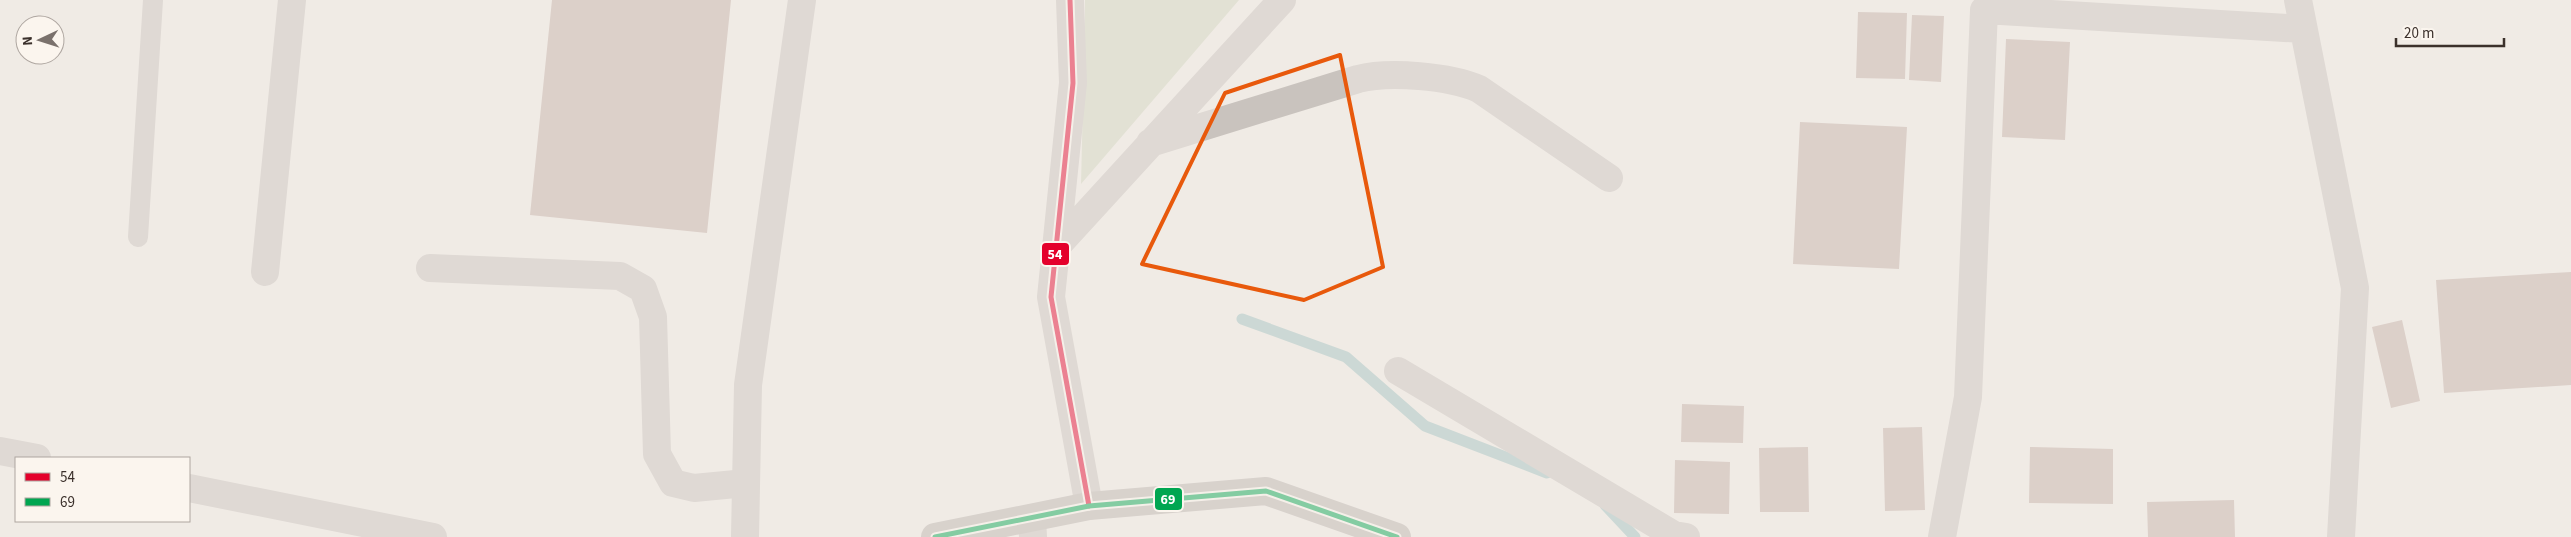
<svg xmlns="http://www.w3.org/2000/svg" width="2571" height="537" font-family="'Source Sans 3',sans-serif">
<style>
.green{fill:#d1d6bf}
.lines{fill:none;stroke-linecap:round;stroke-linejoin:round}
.stream{stroke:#a1c2c1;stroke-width:11}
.building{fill:#c3afa7}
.lane{stroke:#c9c3be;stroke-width:20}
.street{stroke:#c9c3be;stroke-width:28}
.secondary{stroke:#bab3ae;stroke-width:28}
.bus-1-casing{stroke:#fbf5ee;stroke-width:9}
.bus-2-casing{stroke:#fbf5ee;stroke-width:9}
.bus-1{stroke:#e4002b;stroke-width:5}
.bus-2{stroke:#00a651;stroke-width:5}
.marked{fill:none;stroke:#e8590c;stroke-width:4;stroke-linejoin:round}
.line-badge{stroke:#fbf5ee;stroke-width:2}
.badge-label{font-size:14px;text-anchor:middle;font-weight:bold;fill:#fff}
</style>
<rect width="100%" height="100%" fill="#f0ebe5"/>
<path class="green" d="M 1085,0 L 1239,0 L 1081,184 L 1085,14 Z"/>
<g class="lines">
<path class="stream" d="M 1242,319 L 1346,357 L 1425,426 L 1547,473
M 1605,505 L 1635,537"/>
</g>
<path class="building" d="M 552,0 L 731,0 L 707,233 L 530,215 Z
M 1858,12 L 1907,13 L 1905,79 L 1856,78 Z
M 1912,15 L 1944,16 L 1941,82 L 1909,80 Z
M 2006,39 L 2070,42 L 2065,140 L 2002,137 Z
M 1800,122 L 1907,127 L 1899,269 L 1793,264 Z
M 2571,272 L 2571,385 L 2444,393 L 2436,280 Z
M 2402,320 L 2420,401 L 2391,408 L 2372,327 Z
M 1682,404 L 1744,406 L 1743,443 L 1681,442 Z
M 1922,427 L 1925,510 L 1885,511 L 1883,428 Z
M 1808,447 L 1809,512 L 1760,512 L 1759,448 Z
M 2030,447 L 2113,449 L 2113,504 L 2029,503 Z
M 1675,460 L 1730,462 L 1729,514 L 1674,513 Z
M 2234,500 L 2235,537 L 2148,537 L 2147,502 Z"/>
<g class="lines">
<path class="lane" d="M 138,237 L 153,0"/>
<path class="street" d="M 1070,0 L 1073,83 L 1051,297 L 1089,506
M 2298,0 L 2355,288 L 2341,537
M 1150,143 L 1358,79 C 1389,71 1450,76 1479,89 L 1609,178
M 1056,247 L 1282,0
M 430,268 L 620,276 L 643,289 L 653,317 L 657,454 L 673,483 L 694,488 L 746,483
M 265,272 L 292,0
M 1398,371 L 1674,535 L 1686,537
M 0,451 L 37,458
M 189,488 L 433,537
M 1032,518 L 1033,537
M 745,537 L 748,385 L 802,0
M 1942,537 L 1968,397 L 1984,10 L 2303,29"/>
<path class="secondary" d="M 935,537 L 1089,506 L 1266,491 L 1397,537"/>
<g class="bus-1-casing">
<path id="bus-1" d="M 1070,0 L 1073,83 L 1051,297 L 1089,506"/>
</g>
<g class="bus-2-casing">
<path id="bus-2" d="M 935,537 L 1089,506 L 1266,491 L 1397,537"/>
</g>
<use href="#bus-1" class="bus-1"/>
<use href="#bus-2" class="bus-2"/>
</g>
<path d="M0 0H2571V537H0ZM 1340,55 L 1383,267 L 1304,300 L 1142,264 L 1225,93 Z" fill="#f0ebe5" fill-opacity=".55" fill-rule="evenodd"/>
<path class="marked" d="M 1340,55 L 1383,267 L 1304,300 L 1142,264 L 1225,93 Z"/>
<g class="line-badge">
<rect x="1041" y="242" width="29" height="24" rx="5" fill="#e4002b"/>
<rect x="1154" y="487" width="29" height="24" rx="5" fill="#00a651"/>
</g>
<g class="badge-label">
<text x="1055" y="259">54</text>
<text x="1168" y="504">69</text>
</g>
<rect x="15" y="457" width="175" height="65" fill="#fbf5ee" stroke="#aea6a0"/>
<rect x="25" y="473" width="25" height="8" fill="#e4002b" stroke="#aea6a0"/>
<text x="60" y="482" font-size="15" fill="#3b302b">54</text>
<rect x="25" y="498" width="25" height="8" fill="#00a651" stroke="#aea6a0"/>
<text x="60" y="507" font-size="15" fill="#3b302b">69</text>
<g transform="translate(40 40) rotate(266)"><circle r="24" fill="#fbf5ee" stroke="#aea6a0"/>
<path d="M0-4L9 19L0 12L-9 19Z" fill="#7a716c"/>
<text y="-8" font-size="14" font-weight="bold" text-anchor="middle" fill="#3b302b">N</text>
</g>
<path d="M2396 38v8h108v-8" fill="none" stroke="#3b302b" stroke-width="2.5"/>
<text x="2404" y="38" font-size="15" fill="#3b302b" stroke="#fbf5ee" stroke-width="4" paint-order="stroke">20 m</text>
</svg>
